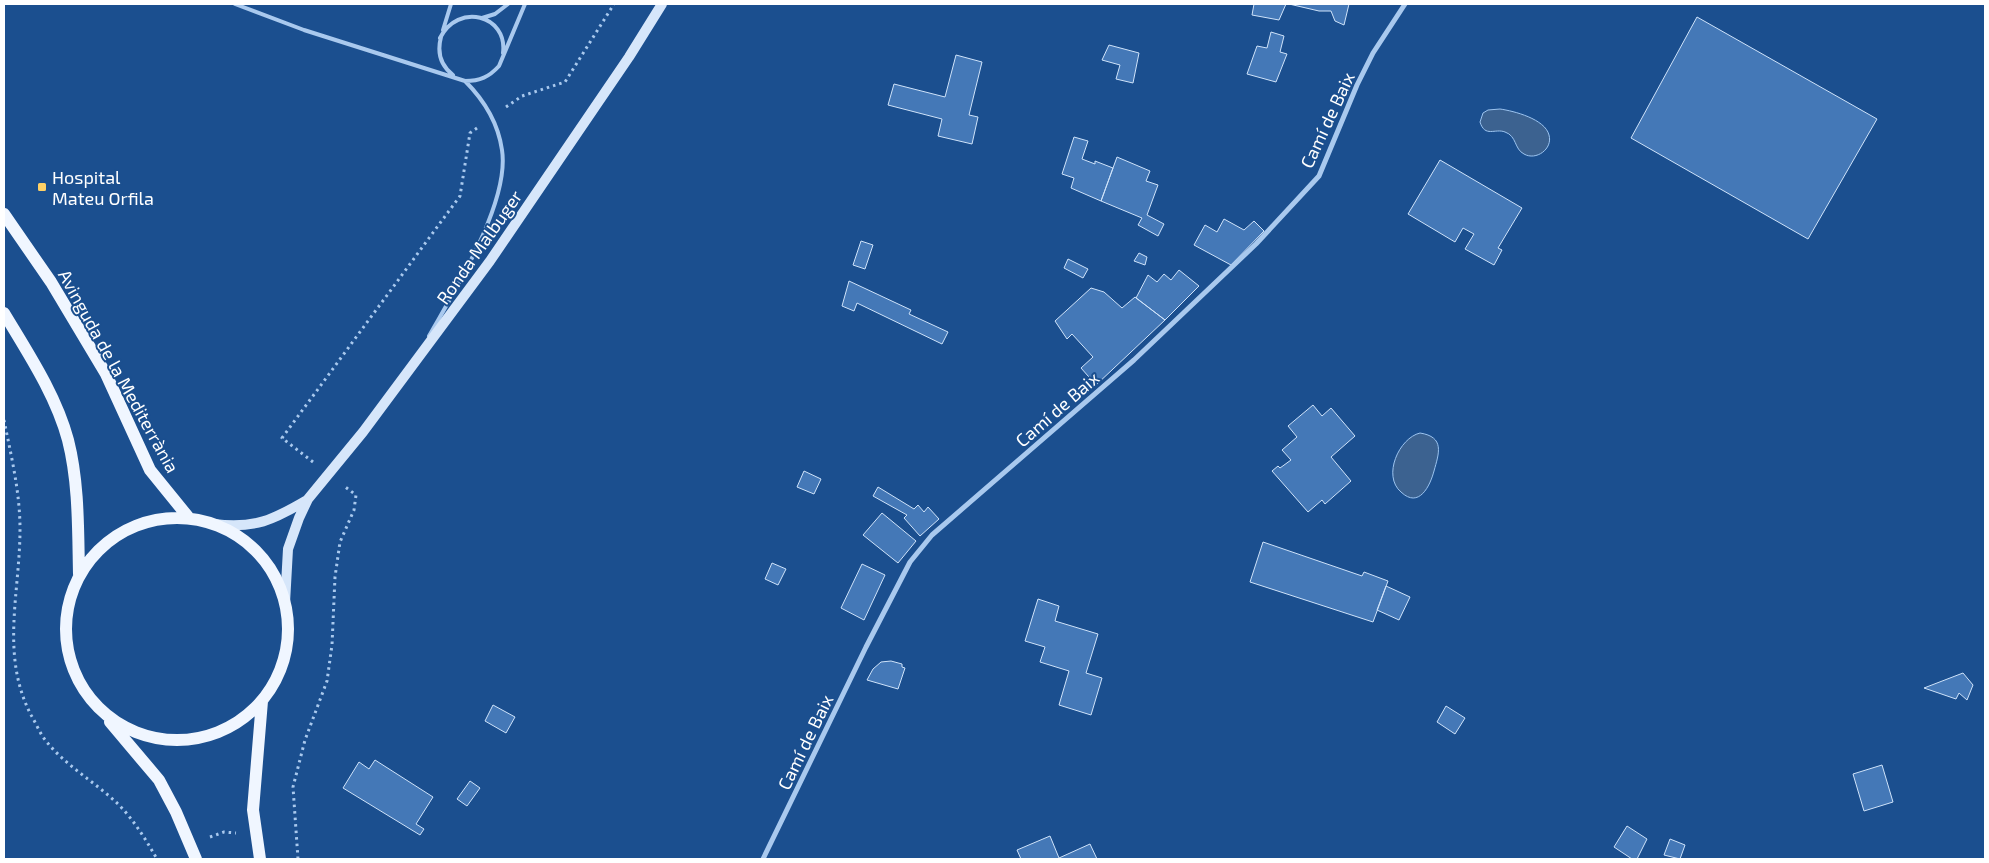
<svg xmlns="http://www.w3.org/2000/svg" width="1989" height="863" font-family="'Exo 2',sans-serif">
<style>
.water{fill:#3c6290;stroke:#9cc4f0}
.building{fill:#4478b7;stroke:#cfe3fa}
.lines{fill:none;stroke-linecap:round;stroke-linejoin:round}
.path{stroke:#a9c9ee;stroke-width:3;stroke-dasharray:2.5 4;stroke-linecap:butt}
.lane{stroke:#a9c9ee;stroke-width:4}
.street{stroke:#a9c9ee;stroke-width:5}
.secondary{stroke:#d6e6fa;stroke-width:10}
.primary{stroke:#f0f6ff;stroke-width:12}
.poi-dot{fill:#ffd166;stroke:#1b4f8f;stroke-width:2}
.labels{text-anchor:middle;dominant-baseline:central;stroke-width:4;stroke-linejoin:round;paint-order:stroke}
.street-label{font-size:18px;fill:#fff;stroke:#1b4f8f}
.poi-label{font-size:18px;fill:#fff;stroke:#1b4f8f;text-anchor:start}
</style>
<rect width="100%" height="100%" fill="#1b4f8f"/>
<path class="water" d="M 1500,109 C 1514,111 1545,119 1549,135 C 1553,149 1536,161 1524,154 C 1514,149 1517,136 1505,132 C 1495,128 1485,138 1480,122 L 1483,113 L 1488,110 Z
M 1420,433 C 1445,437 1439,453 1434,471 C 1430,486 1419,509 1401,492 C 1382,476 1399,438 1420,433 Z"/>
<path class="building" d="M 1254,4 L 1286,4 L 1279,20 L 1252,15 Z
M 1289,4 L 1349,4 L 1344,25 L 1335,21 L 1331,11 L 1319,11 Z
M 1697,17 L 1877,119 L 1808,239 L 1631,138 Z
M 1271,32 L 1284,36 L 1280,52 L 1287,54 L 1276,82 L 1247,74 L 1257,46 L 1267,48 Z
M 1109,45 L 1139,53 L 1133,83 L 1116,79 L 1120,65 L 1102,60 Z
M 956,55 L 982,62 L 969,115 L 978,117 L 972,144 L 938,136 L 942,119 L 888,105 L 894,84 L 945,97 Z
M 1074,137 L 1088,141 L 1082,159 L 1095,164 L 1095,161 L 1113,168 L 1101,201 L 1071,188 L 1074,178 L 1062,174 Z
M 1117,157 L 1150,171 L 1146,181 L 1158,185 L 1147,215 L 1164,224 L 1158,236 L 1138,225 L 1142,218 L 1101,201 Z
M 1440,160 L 1522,208 L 1498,248 L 1502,250 L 1494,265 L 1465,249 L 1474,234 L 1463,228 L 1455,242 L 1408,214 Z
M 1224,219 L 1244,230 L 1254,221 L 1264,231 L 1231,265 L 1194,245 L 1205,225 L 1217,232 Z
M 861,241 L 873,245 L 865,269 L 853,265 Z
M 1139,253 L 1147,257 L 1145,265 L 1134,261 Z
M 1068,259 L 1088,269 L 1083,278 L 1064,268 Z
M 1179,270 L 1199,286 L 1165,320 L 1136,298 L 1148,275 L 1157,282 L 1164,274 L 1171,280 Z
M 849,281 L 911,310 L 909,314 L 948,332 L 942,344 L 857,303 L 854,311 L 842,306 Z
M 1091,288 L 1104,292 L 1122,308 L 1135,297 L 1165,320 L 1096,385 L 1081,368 L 1093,357 L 1072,334 L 1067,339 L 1055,321 Z
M 1313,405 L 1322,416 L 1331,408 L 1355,436 L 1331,457 L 1351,481 L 1325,504 L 1322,500 L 1308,512 L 1272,471 L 1278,466 L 1280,468 L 1291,460 L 1282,450 L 1297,437 L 1288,426 Z
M 804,471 L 821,479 L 814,494 L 797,487 Z
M 878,487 L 914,509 L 918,505 L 924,512 L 928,507 L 939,519 L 920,536 L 904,518 L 907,515 L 873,496 Z
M 882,513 L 916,541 L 898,563 L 863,535 Z
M 1263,542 L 1362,576 L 1364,572 L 1388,581 L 1373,622 L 1250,582 Z
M 772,563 L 786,569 L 778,585 L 765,579 Z
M 862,564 L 885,575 L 864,620 L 841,608 Z
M 1386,586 L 1410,597 L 1399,620 L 1377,610 Z
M 1038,599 L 1059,606 L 1055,621 L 1098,634 L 1086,673 L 1102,678 L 1091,715 L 1059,705 L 1069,671 L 1040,662 L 1045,647 L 1025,641 Z
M 891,661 L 902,664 L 902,667 L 905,668 L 898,689 L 867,680 L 873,669 L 881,662 Z
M 1963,673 L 1973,685 L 1967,700 L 1959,693 L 1956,699 L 1924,688 Z
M 493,705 L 515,717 L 506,733 L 485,721 Z
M 1446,706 L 1465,718 L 1455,734 L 1437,722 Z
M 375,760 L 433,797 L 416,824 L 424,829 L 420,835 L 343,788 L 359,762 L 369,769 Z
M 1882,765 L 1893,802 L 1864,811 L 1853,774 Z
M 470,781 L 480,788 L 467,806 L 457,799 Z
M 1627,826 L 1647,839 L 1637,859 L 1632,859 L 1614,847 Z
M 1050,836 L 1059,858 L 1090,844 L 1097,859 L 1021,859 L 1017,850 Z
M 1670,839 L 1685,845 L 1680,859 L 1664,855 Z"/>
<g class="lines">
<path class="path" d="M 506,107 L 522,96 L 565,82 L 614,4
M 4,420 C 11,455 20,492 20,529 C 20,593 0,655 31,715 C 36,723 40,734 46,741 C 66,766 95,782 118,804 C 134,820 146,840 157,859
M 313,462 L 282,438 L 460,196 L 470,133 L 477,128
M 210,837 L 224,832 L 236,833
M 298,859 L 293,787 L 305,740 L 327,681 L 332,645 L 335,577 L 340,542 L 354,510 L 356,495 L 344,486"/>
<path class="lane" d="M 235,4 L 304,30 L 465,81 C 480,81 489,77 499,66 L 525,4
M 482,18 L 495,14 L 508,4
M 443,30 L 451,4
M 441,37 C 437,52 440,65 453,75
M 440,38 C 458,2 508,15 503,53
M 429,336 C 455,290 510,202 502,150 C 498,122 484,100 465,81"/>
<path class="street" d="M 763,859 L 866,647 L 910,562 L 932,535 L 1134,360 L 1256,244 L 1319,176 L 1357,85 L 1373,53 L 1405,4"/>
<path class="secondary" d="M 214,524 C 255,529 273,520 307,500
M 285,603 L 288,549 L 299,518 L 308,499 L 363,432 L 490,261 L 629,57 L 662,4"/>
<path class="primary" d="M 4,214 L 51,282 L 106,374 L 150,470 L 189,518
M 4,313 C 28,353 56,395 68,440 C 79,483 78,530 79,574
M66 629a111 111 0 1 1 222 0a111 111 0 1 1-222 0Z
M 110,722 L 159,780 L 176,812 L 196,859
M 260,859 L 253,810 L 262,701"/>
</g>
<rect class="poi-dot" x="37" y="182" width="10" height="10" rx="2.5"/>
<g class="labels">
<g class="street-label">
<text transform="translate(1327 120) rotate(-65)">Camí de Baix</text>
<text transform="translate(479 247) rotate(-55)">Ronda Malbuger</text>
<text transform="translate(119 371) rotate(61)">Avinguda de la Mediterrània</text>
<text transform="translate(1057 409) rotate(-41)">Camí de Baix</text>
<text transform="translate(805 742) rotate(-64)">Camí de Baix</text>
</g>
<g class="poi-label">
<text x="52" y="177">Hospital<tspan x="52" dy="21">Mateu Orfila</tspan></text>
</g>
</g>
<rect width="1989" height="863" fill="none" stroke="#ffffff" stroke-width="10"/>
</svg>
